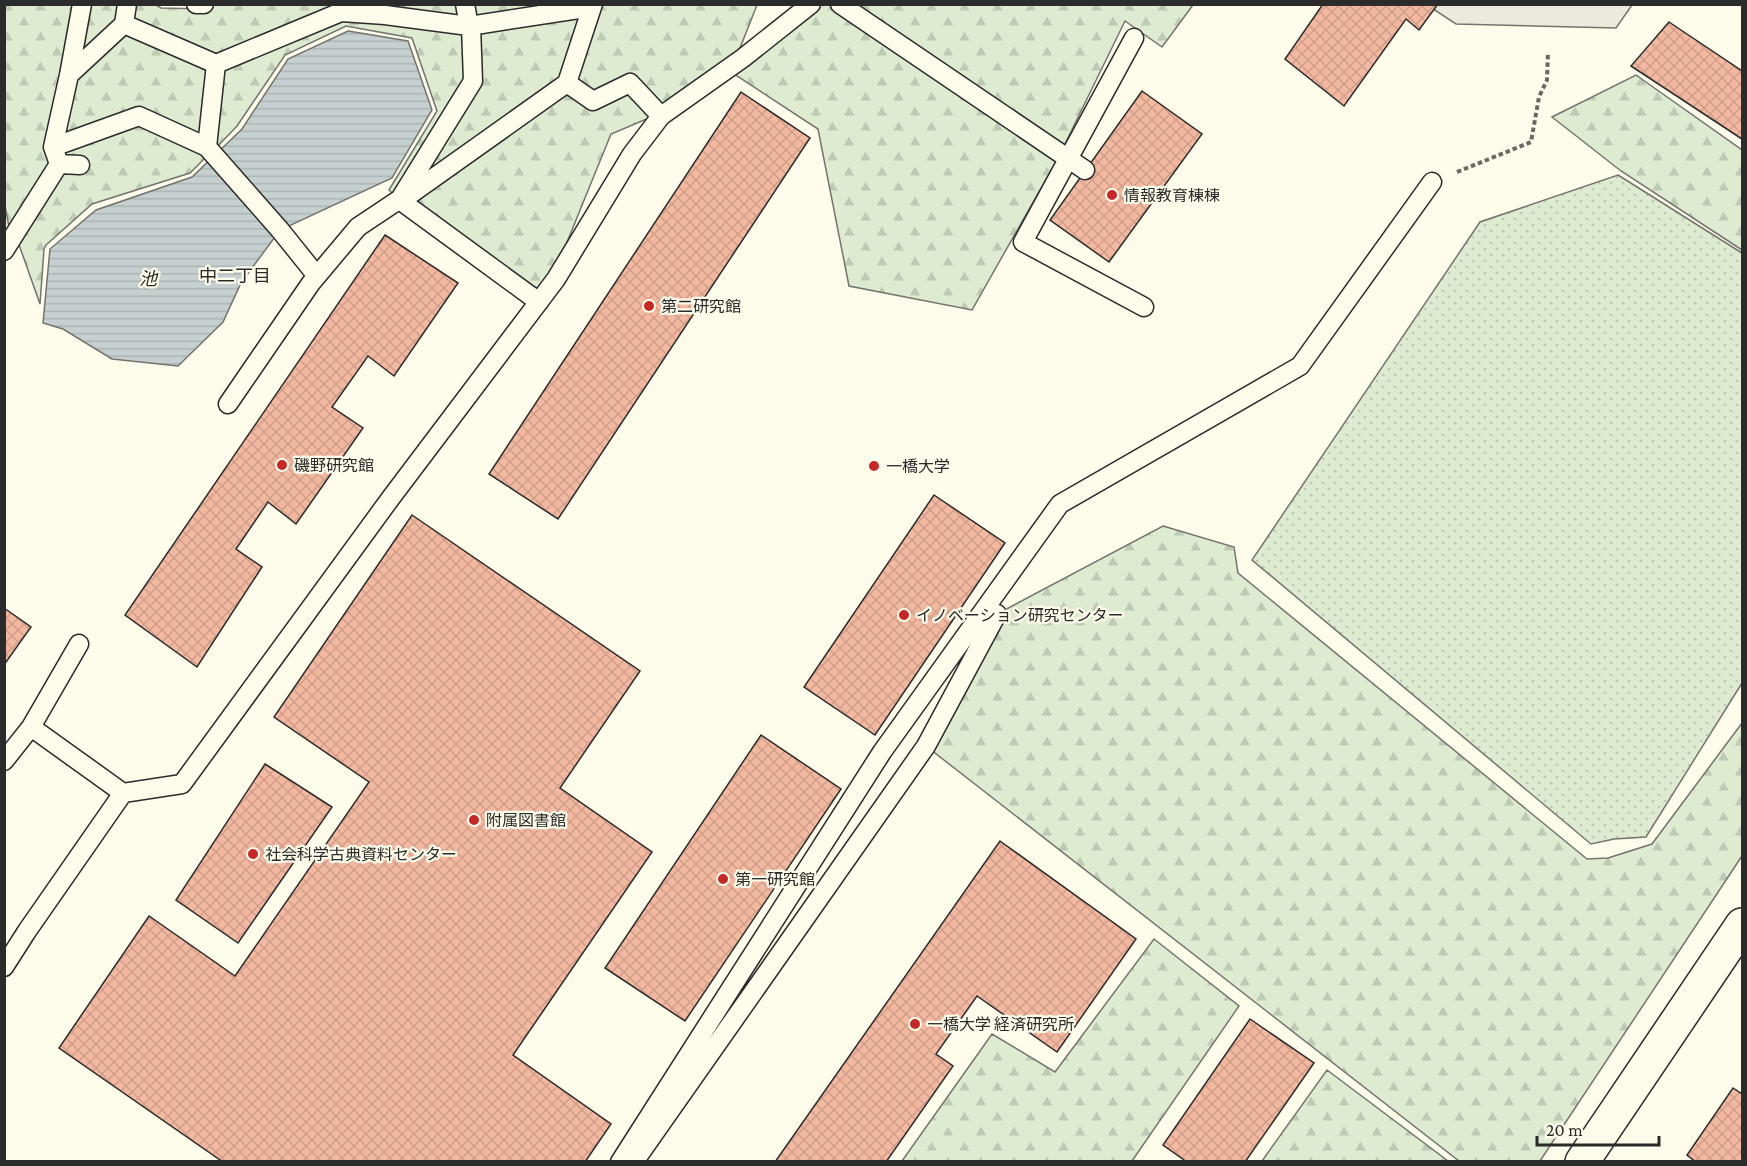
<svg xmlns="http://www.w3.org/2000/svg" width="1747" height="1166" font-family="'Crimson Pro','Noto Sans JP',serif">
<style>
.forest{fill:url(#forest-firs);stroke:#74746e;stroke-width:1.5}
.park{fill:url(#park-dots);stroke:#74746e;stroke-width:1.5}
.parking{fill:#eceadb;stroke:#74746e;stroke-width:1.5}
.water{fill:url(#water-rules);stroke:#74746e;stroke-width:1.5}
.building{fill:url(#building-cross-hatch);stroke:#2b2b2b;stroke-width:1.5}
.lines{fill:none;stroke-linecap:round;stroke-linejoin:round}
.service-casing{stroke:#2b2b2b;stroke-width:21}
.minor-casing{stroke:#2b2b2b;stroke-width:36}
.path{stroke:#6a6964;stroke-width:4;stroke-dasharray:4.5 3;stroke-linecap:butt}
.service{stroke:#fdfbea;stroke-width:18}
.minor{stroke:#fdfbea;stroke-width:33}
.poi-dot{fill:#c62828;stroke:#fdfbea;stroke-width:2}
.labels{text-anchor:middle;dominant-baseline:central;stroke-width:4.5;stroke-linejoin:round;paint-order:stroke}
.poi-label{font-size:16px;fill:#2b2b2b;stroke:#fdfbea;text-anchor:start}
.neighbourhood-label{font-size:18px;fill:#2b2b2b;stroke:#fdfbea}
.water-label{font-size:18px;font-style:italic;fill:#2b2b2b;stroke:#fdfbea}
</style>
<defs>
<pattern id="forest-firs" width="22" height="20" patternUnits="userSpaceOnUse" patternTransform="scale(1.5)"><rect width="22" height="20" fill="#deebd1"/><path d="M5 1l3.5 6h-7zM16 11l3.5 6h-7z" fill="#bfcab4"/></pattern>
<pattern id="park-dots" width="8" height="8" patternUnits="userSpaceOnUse" patternTransform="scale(1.5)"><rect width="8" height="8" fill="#deebd1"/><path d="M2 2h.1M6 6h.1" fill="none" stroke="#bfcab4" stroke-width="1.8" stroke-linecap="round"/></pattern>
<pattern id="water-rules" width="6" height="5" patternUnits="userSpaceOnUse" patternTransform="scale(1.5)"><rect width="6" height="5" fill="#c7d0d0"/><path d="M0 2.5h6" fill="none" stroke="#abb3b3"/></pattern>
<pattern id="building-cross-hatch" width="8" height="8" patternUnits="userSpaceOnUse" patternTransform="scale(1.5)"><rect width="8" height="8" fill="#f2b8a0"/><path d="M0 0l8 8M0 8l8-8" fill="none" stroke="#d09e8a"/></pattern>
</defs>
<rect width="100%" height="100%" fill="#fdfbea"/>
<path class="forest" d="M 132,4 L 156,5 L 161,8 L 208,9 L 212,4 L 363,4 L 215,58 L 130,20 Z
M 471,4 L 573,5 L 474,19 Z
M 4,5 L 75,5 L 53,163 L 9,227 L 4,201 Z
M 87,5 L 121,5 L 117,21 L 76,62 Z
M 380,5 L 459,5 L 462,20 L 387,11 Z
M 600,5 L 757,5 L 738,53 L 662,109 L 634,78 L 594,93 L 572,81 Z
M 820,5 L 830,5 L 1058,158 L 972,310 L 849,286 L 818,129 L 731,72 Z
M 855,5 L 1193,5 L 1162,47 L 1125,21 L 1063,148 Z
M 587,11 L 564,80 L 410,192 L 476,83 L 474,29 Z
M 341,17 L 465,31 L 467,79 L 396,197 L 389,190 L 437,111 L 412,38 L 346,26 L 285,55 L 237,126 L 215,149 L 221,69 Z
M 125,30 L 210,67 L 200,144 L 142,113 L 59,138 L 74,77 Z
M 1636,75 L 1742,150 L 1742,250 L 1621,171 L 1552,117 Z
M 567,87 L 594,106 L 629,87 L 656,115 L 611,134 L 552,279 L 538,297 L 409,198 Z
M 140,123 L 206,157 L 190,173 L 92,204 L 46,245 L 44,249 L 40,304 L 17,239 L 61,169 L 81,173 L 88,170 L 87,164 L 62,158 L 59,151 Z
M 1163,526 L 1234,547 L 1238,573 L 1587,859 L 1608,858 L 1652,844 L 1742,723 L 1742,856 L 1540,1161 L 1459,1161 L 926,746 L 997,614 Z
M 1154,939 L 1239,1006 L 1132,1161 L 902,1161 L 992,1034 L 1055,1072 Z
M 1327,1070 L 1448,1161 L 1262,1161 Z"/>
<path class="park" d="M 1618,175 L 1742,253 L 1742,683 L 1646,837 L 1614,839 L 1591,844 L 1252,560 L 1480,222 Z"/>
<path class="parking" d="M 1427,5 L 1632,5 L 1616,28 L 1456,24 Z"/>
<path class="water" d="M 348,31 L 408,41 L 432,110 L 392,178 L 280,230 L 241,283 L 223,322 L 178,366 L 112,359 L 63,329 L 43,323 L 50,249 L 96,210 L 192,177 L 242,129 L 288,59 Z"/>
<path class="building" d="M 1323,4 L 1438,4 L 1419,30 L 1406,19 L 1344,106 L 1285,59 Z
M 1669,22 L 1742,71 L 1742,139 L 1631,66 Z
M 1142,91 L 1202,134 L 1109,262 L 1050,220 Z
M 741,92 L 810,138 L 558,519 L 489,474 Z
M 385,235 L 458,283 L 394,376 L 368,356 L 332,407 L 363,428 L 296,524 L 268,502 L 236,549 L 262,567 L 197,667 L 125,615 Z
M 934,495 L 1005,543 L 875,735 L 804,687 Z
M 412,515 L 640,671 L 560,788 L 652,852 L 513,1055 L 611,1124 L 585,1162 L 223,1162 L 59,1048 L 149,916 L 235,976 L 369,782 L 274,717 Z
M 4,608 L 31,627 L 4,665 Z
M 761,735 L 841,789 L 685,1021 L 605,968 Z
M 265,764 L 332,807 L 238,943 L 176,900 Z
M 1000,841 L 1136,939 L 1057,1052 L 977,996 L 936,1054 L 953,1066 L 886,1162 L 775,1162 Z
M 1250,1019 L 1314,1063 L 1245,1162 L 1187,1162 L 1163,1145 Z
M 1733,1088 L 1742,1094 L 1742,1162 L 1696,1162 L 1687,1155 Z"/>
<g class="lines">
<g class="service-casing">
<path id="service" d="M 196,4 L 204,4
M 840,4 L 1085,170
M 592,7 L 567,83 L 593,101 L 630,83 L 661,116
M 124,24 L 127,4
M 1134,38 L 1023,242 L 1144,307
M 216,64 L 341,12 L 385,15 L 469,26 L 592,7 L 593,4
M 69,75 L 124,24 L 216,64 L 207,147
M 53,147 L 139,116 L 207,147 L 280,230 L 317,276
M 59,164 L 80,165
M 4,251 L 59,164 L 53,147 L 69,75 L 82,4
M 539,302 L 401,201 L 567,83
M 228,404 L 311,283 L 358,227 L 400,199 L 473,81 L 471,26 L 469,26 L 465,4
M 79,644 L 31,727 L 123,793 L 182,784 L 390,499 L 556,279 L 632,154 L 661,116 L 743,58 L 811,4
M 4,761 L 31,727
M 4,967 L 27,931 L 123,793
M 620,1162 L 882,752 L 1060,504 L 1300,366 L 1432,182
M 634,1162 L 926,746 L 997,614"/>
</g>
<g class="minor-casing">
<path id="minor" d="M 1582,1162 L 1742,925"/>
</g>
<path class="path" d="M 1457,172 L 1531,142 L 1539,97 L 1547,80 L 1548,52"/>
<use href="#service" class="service"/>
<use href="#minor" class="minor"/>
</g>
<g class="poi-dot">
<circle cx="1112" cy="195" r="6"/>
<circle cx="649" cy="306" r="6"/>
<circle cx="282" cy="465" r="6"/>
<circle cx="874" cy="466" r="6"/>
<circle cx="904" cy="615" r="6"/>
<circle cx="474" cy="820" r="6"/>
<circle cx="253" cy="854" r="6"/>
<circle cx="723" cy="879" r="6"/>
<circle cx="915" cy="1024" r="6"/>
</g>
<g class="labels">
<g class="poi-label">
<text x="1124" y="195">情報教育棟棟</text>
<text x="661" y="306">第二研究館</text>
<text x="294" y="465">磯野研究館</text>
<text x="886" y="466">一橋大学</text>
<text x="916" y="615">イノベーション研究センター</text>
<text x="486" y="820">附属図書館</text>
<text x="265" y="854">社会科学古典資料センター</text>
<text x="735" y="879">第一研究館</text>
<text x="927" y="1024">一橋大学 経済研究所</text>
</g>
<g class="neighbourhood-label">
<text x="235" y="276">中二丁目</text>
</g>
<g class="water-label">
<text x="148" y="279">池</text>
</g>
</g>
<rect width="1747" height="1166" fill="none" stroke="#2b2b2b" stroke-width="12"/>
<path d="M1537 1136v9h122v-9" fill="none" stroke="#2b2b2b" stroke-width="3"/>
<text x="1546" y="1136" font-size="18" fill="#2b2b2b" stroke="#fdfbea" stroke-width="4.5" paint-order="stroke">20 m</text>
</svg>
